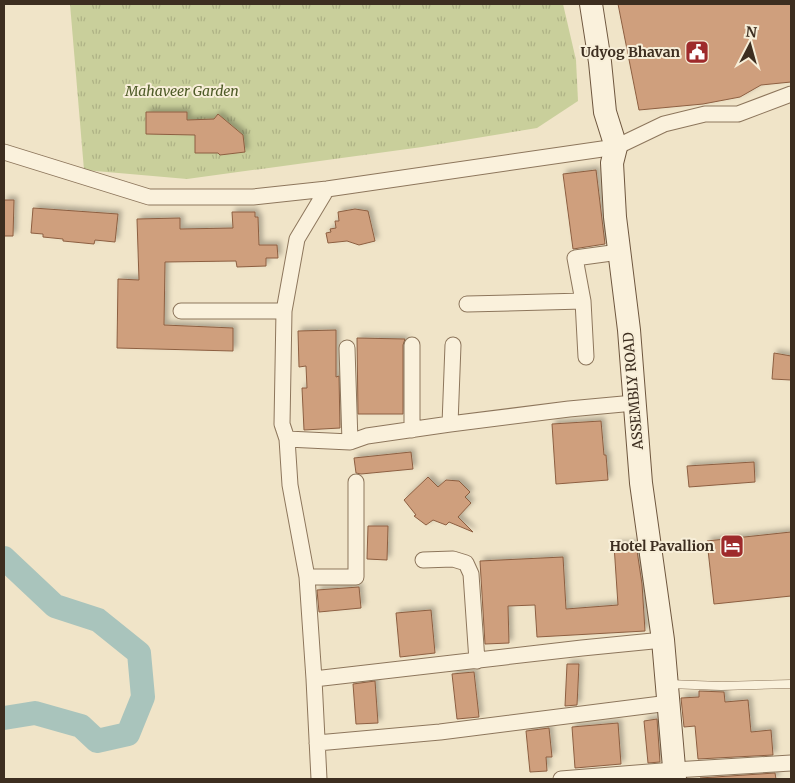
<svg xmlns="http://www.w3.org/2000/svg" width="795" height="783" font-family="Merriweather,serif">
<style>
.grass{fill:url(#grass-tufts)}
.lines{fill:none;stroke-linecap:round;stroke-linejoin:round}
.river{stroke:#a9c4bc;stroke-width:24}
.building{fill:#cf9f7d;stroke:#8d5f41;filter:url(#shadow)}
.lane-casing{stroke:#8d765c;stroke-width:9}
.street-casing{stroke:#8d765c;stroke-width:17}
.secondary-casing{stroke:#6f573f;stroke-width:24}
.lane{stroke:#faf1dc;stroke-width:8}
.street{stroke:#faf1dc;stroke-width:15}
.secondary{stroke:#faf1dc;stroke-width:22}
.labels{text-anchor:middle;dominant-baseline:central;stroke-width:4;stroke-linejoin:round;paint-order:stroke}
.poi-label{font-size:14px;font-weight:bold;fill:#3d2e20;stroke:#f7eed8;text-anchor:end}
.park-label{font-size:14px;font-style:italic;fill:#4d5a26;stroke:#f7eed8}
.street-label{font-size:14px;fill:#3d2e20;stroke:#f7eed8}
</style>
<defs>
<pattern id="grass-tufts" width="24" height="20" patternUnits="userSpaceOnUse" patternTransform="scale(1.25)"><rect width="24" height="20" fill="#c9cf9b"/><path d="M3 7l-1-3M5 7V3M7 7l1-3M15 17l-1-3M17 17v-4M19 17l1-3" fill="none" stroke="#aeb285"/></pattern>
<filter id="shadow"><feDropShadow dx="3.5" dy="-3.5" stdDeviation="2.5" flood-color="#0004"/></filter>
</defs>
<rect width="100%" height="100%" fill="#f0e4c8"/>
<path class="grass" d="M 70,4 L 563,4 L 576,60 L 578,101 L 537,128 L 422,147 L 187,179 L 84,170 Z"/>
<g class="lines">
<path class="river" d="M 4,558 L 55,606 L 98,620 L 139,653 L 143,697 L 128,734 L 97,741 L 81,726 L 35,713 L 4,718"/>
</g>
<path class="building" d="M 618,4 L 791,4 L 791,82 L 761,85 L 740,97 L 703,104 L 639,110 Z
M 146,112 L 187,112 L 187,120 L 214,119 L 218,114 L 243,135 L 245,152 L 220,155 L 218,153 L 195,153 L 195,135 L 146,134 Z
M 596,170 L 605,244 L 573,249 L 563,174 Z
M 4,200 L 14,200 L 13,236 L 4,236 Z
M 33,208 L 118,214 L 115,242 L 95,240 L 94,244 L 63,241 L 63,239 L 43,237 L 43,234 L 31,233 Z
M 355,209 L 368,211 L 375,241 L 359,245 L 347,241 L 328,243 L 326,233 L 331,232 L 330,229 L 336,228 L 335,221 L 339,221 L 338,212 Z
M 232,212 L 255,212 L 255,217 L 258,217 L 259,245 L 277,245 L 278,258 L 266,258 L 266,266 L 237,267 L 236,261 L 165,262 L 164,325 L 233,328 L 233,351 L 117,348 L 118,279 L 139,280 L 137,219 L 180,218 L 180,229 L 233,228 Z
M 336,330 L 336,377 L 339,376 L 340,428 L 304,430 L 302,388 L 307,388 L 306,366 L 299,367 L 298,331 Z
M 357,338 L 405,339 L 403,345 L 403,414 L 358,414 Z
M 774,353 L 791,356 L 791,380 L 772,379 Z
M 601,421 L 604,455 L 606,455 L 608,480 L 556,484 L 552,424 Z
M 411,452 L 413,469 L 361,474 L 356,473 L 354,458 Z
M 754,462 L 755,482 L 689,487 L 687,466 Z
M 428,477 L 438,487 L 446,480 L 459,481 L 470,492 L 465,497 L 471,503 L 458,517 L 473,532 L 449,522 L 446,525 L 433,520 L 426,525 L 414,516 L 416,515 L 404,500 Z
M 368,526 L 388,526 L 387,560 L 367,559 Z
M 791,532 L 791,596 L 714,604 L 707,541 Z
M 636,544 L 642,584 L 645,631 L 537,637 L 535,605 L 508,606 L 509,643 L 485,644 L 480,561 L 563,557 L 566,609 L 618,605 L 614,545 Z
M 359,587 L 361,608 L 319,612 L 317,590 Z
M 431,610 L 435,653 L 400,657 L 396,613 Z
M 567,664 L 579,664 L 577,705 L 565,706 Z
M 474,672 L 479,717 L 457,719 L 452,674 Z
M 375,681 L 378,723 L 356,724 L 353,684 Z
M 699,691 L 724,692 L 725,702 L 748,700 L 751,732 L 771,730 L 773,755 L 698,759 L 695,726 L 684,727 L 681,698 L 699,697 Z
M 657,719 L 660,762 L 648,763 L 644,721 Z
M 618,723 L 621,764 L 575,768 L 572,727 Z
M 549,728 L 552,757 L 546,757 L 547,771 L 530,772 L 526,731 Z
M 775,773 L 776,779 L 700,779 L 700,778 Z"/>
<g class="lines">
<g class="lane-casing">
<path id="lane" d="M 669,684 L 721,686 L 791,684"/>
</g>
<g class="street-casing">
<path id="street" d="M 4,152 L 149,197 L 253,197 L 327,189 L 616,147 L 664,124 L 705,114 L 738,114 L 791,94
M 327,189 L 297,239 L 284,311 L 282,424 L 287,439 L 350,442 L 367,436 L 450,424 L 569,409 L 634,403
M 467,304 L 583,301
M 181,311 L 284,311
M 412,345 L 412,430
M 347,348 L 350,442
M 586,357 L 583,301 L 575,258 L 619,252
M 450,424 L 453,345
M 287,439 L 290,485 L 307,577
M 423,560 L 453,559 L 466,563 L 471,574 L 477,661
M 314,679 L 307,577 L 356,577 L 356,482
M 317,743 L 440,732 L 669,703
M 319,779 L 314,679 L 582,648 L 663,640
M 561,779 L 674,770 L 791,763"/>
</g>
<g class="secondary-casing">
<path id="secondary" d="M 591,4 L 600,62 L 605,112 L 616,147 L 612,163 L 615,217 L 629,330 L 641,483 L 663,640 L 675,779"/>
</g>
<use href="#lane" class="lane"/>
<use href="#street" class="street"/>
<use href="#secondary" class="secondary"/>
</g>
<defs>
<g id="civic-square" transform="scale(1.25)"><rect x="-9" y="-9" width="18" height="18" rx="4" fill="#9e2a2b" stroke="#f7eed8"/><path d="M-.6-6.5H3V-4.5H.6V-3L4-1V1h2V6H-6V1h2V-1L-.6-3ZM-1.2 2.5V6h2.4V2.5Z" fill="#fff"/></g>
<g id="hotel-square" transform="scale(1.25)"><rect x="-9" y="-9" width="18" height="18" rx="4" fill="#9e2a2b" stroke="#f7eed8"/><path d="M-6-4.5h1.5V1H6V5H4.5V3h-9V5H-6ZM-4 0a1.8 1.8 0 1 1 3.6 0ZM.5 0V-2.5h3Q6-2.5 6 0Z" fill="#fff"/></g>
</defs>
<g fill-rule="evenodd">
<use href="#civic-square" x="697" y="52"/>
<use href="#hotel-square" x="732" y="546"/>
</g>
<g class="labels">
<g class="poi-label">
<text x="680" y="52">Udyog Bhavan</text>
<text x="714" y="546">Hotel Pavallion</text>
</g>
<g class="park-label">
<text x="182" y="91">Mahaveer Garden</text>
</g>
<g class="street-label">
<text transform="translate(633 391) rotate(-95)">ASSEMBLY ROAD</text>
</g>
</g>
<rect width="795" height="783" fill="none" stroke="#3d2e20" stroke-width="10"/>
<g transform="translate(750 45) rotate(6)" stroke="#f7eed8" stroke-width="4" paint-order="stroke">
<path d="M0-4L9 19L0 12L-9 19Z" fill="#3d2e20"/>
<text y="-8" font-size="14" font-weight="bold" text-anchor="middle" fill="#3d2e20">N</text>
</g>
</svg>
